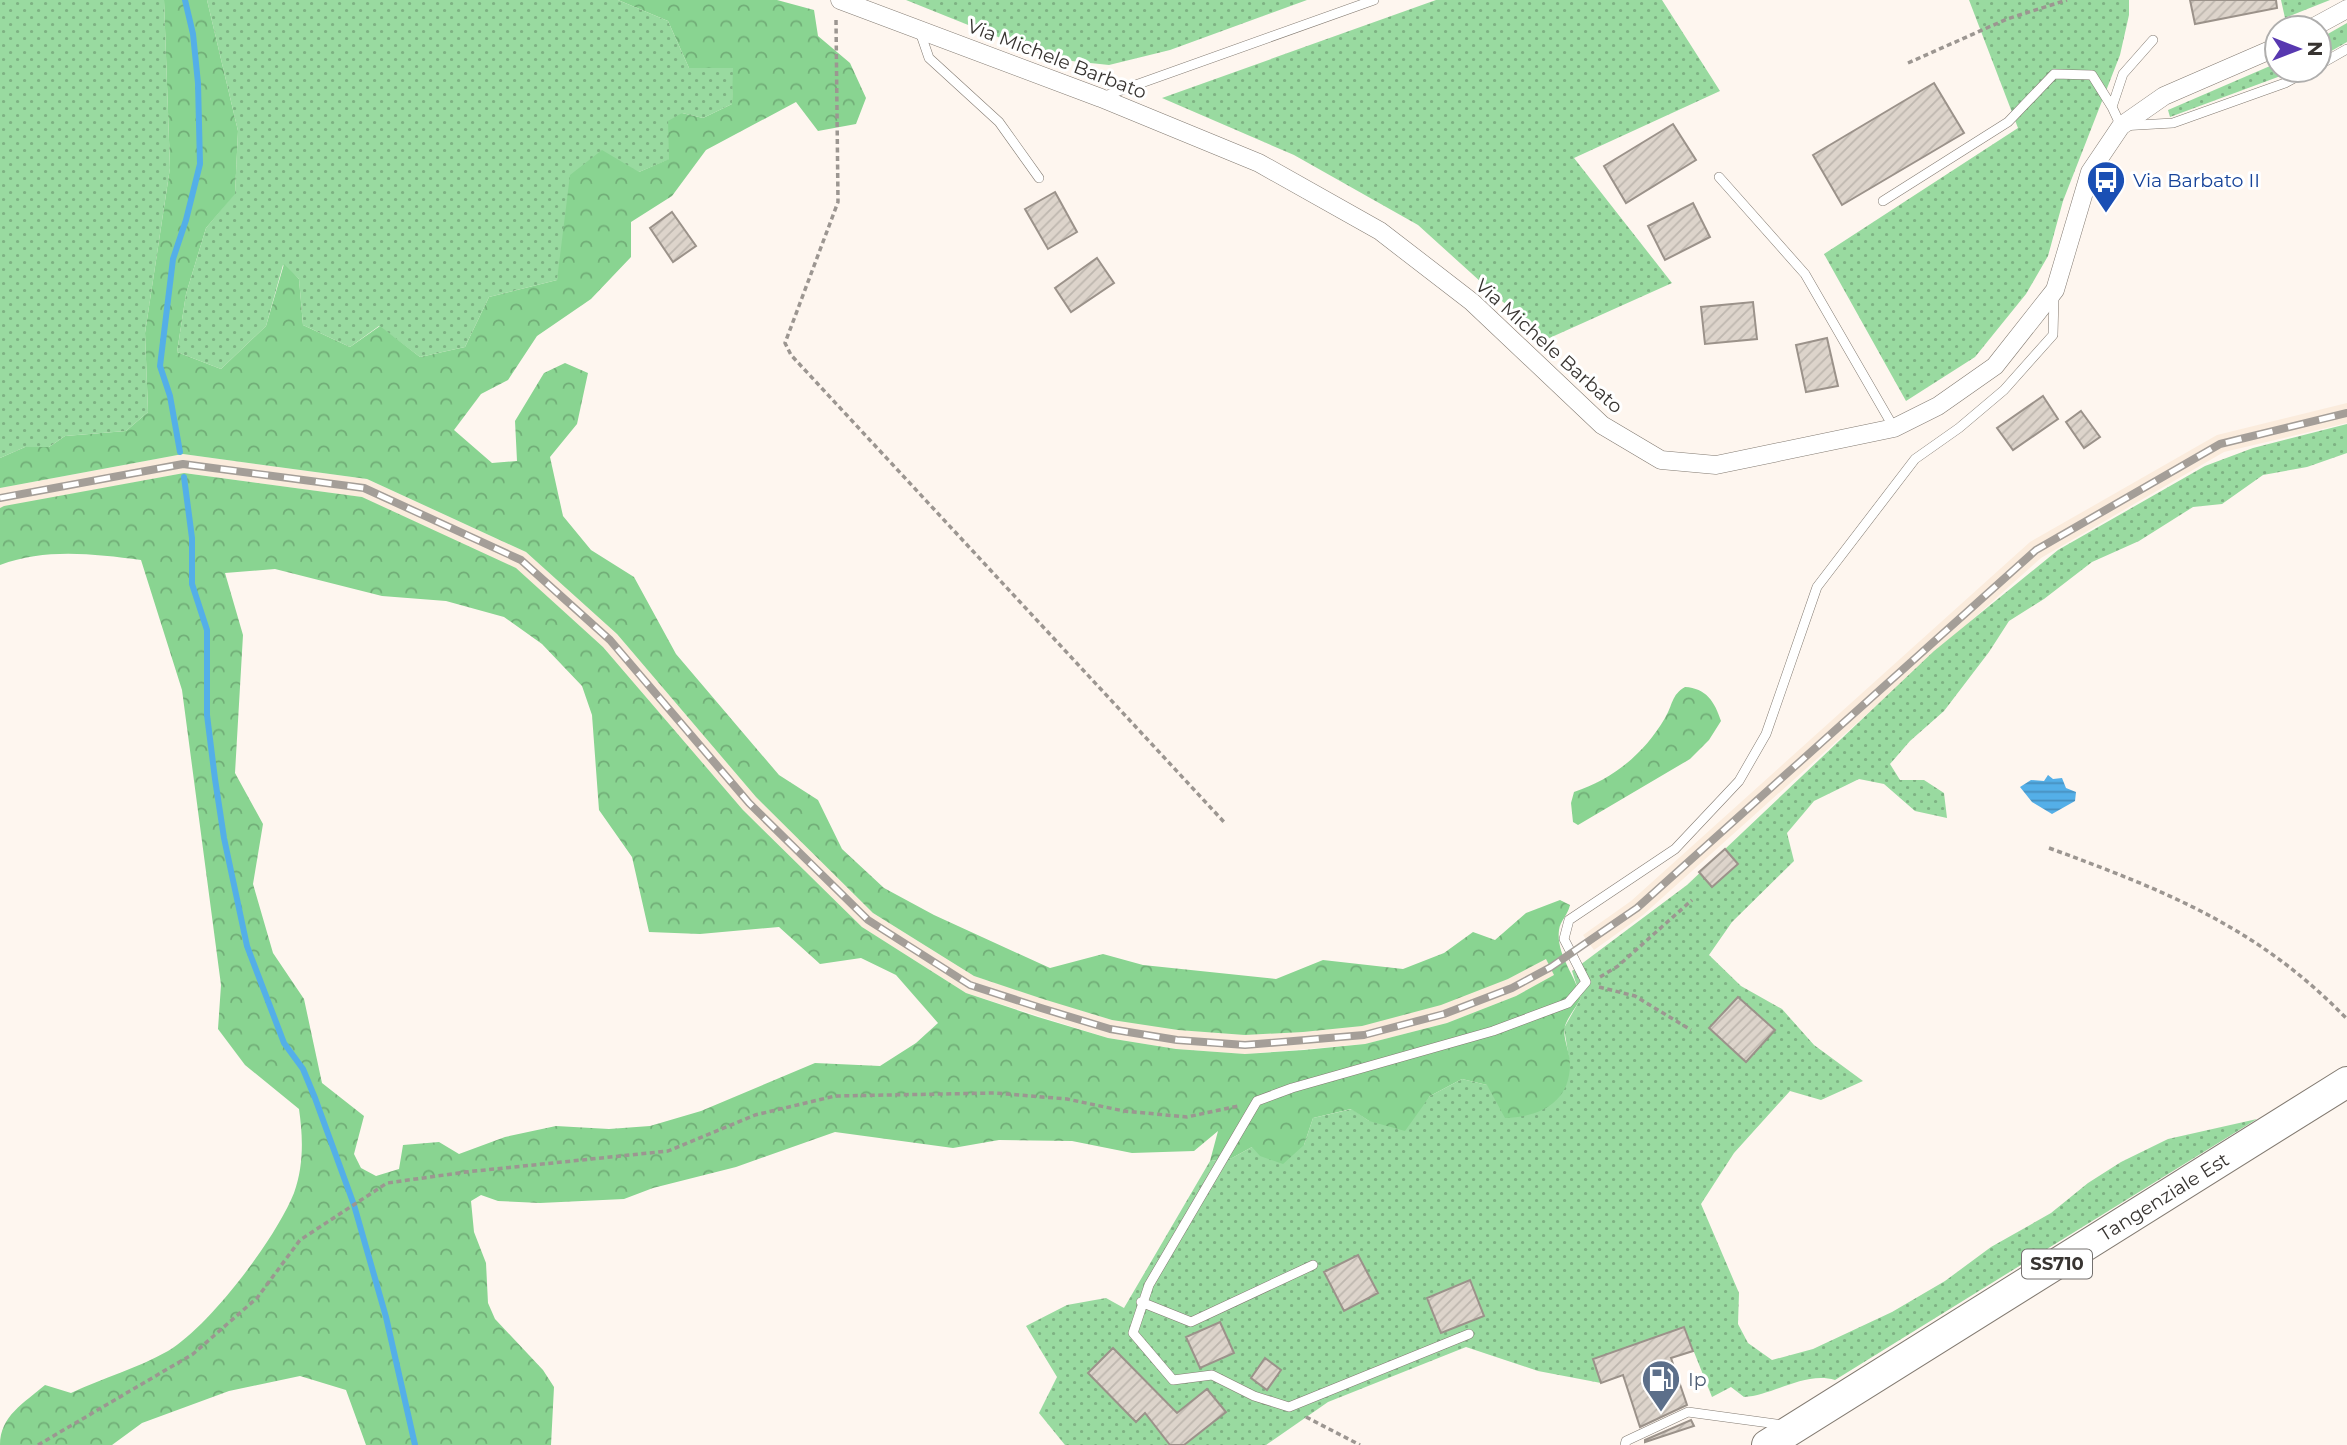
<svg xmlns="http://www.w3.org/2000/svg" width="2347" height="1445" font-family="Montserrat,sans-serif">
<style>
.built{fill:#fbecdd}
.grass{fill:url(#grass-dots)}
.forest{fill:url(#forest-crowns);fill-rule:evenodd}
.water{fill:url(#water-rules)}
.lines{fill:none;stroke-linecap:round;stroke-linejoin:round}
.stream{stroke:#54afe8;stroke-width:6}
.building{fill:url(#building-hatch);stroke:#9b928a;stroke-width:2}
.lane-casing{stroke:#827a71;stroke-width:10}
.street-casing{stroke:#827a71;stroke-width:19}
.primary-casing{stroke:#827a71;stroke-width:32}
.path{stroke:#9c9691;stroke-width:3.5;stroke-dasharray:5 3.5;stroke-linecap:butt}
.lane{stroke:#fff;stroke-width:9}
.street{stroke:#fff;stroke-width:18}
.primary{stroke:#fff;stroke-width:30}
.rail-casing{stroke:#a49e98;stroke-width:8}
.rail{stroke:#fff;stroke-width:5;stroke-dasharray:16;stroke-linecap:butt}
.labels{text-anchor:middle;dominant-baseline:central;stroke-width:6;stroke-linejoin:round;paint-order:stroke}
.shield{fill:#fff;stroke:#74716f;stroke-width:2}
.shield-label{font-size:18px;font-weight:bold;fill:#383431}
.street-label{font-size:19px;fill:#383431;stroke:#fff}
.transit-label{font-size:19px;fill:#164399;stroke:#fff;text-anchor:start}
.service-label{font-size:19px;fill:#4e5e75;stroke:#fff;text-anchor:start}
</style>
<defs>
<pattern id="grass-dots" width="8" height="8" patternUnits="userSpaceOnUse" patternTransform="scale(1.75)"><rect width="8" height="8" fill="#99daa0"/><path d="M2 2h.1M6 6h.1" fill="none" stroke="#7eb283" stroke-width="1.8" stroke-linecap="round"/></pattern>
<pattern id="forest-crowns" width="20" height="18" patternUnits="userSpaceOnUse" patternTransform="scale(1.75)"><rect width="20" height="18" fill="#89d491"/><path d="M2 6a3 3 0 1 1 6 0M12 15a3 3 0 1 1 6 0" fill="none" stroke="#71ad77"/></pattern>
<pattern id="water-rules" width="6" height="5" patternUnits="userSpaceOnUse" patternTransform="scale(1.75)"><rect width="6" height="5" fill="#54afe8"/><path d="M0 2.5h6" fill="none" stroke="#478fbd"/></pattern>
<pattern id="building-hatch" width="6" height="6" patternUnits="userSpaceOnUse" patternTransform="scale(1.75)"><rect width="6" height="6" fill="#ddd4cb"/><path d="M-1 1l2-2M0 6l6-6M5 7l2-2" fill="none" stroke="#beb7af"/></pattern>
</defs>
<rect width="100%" height="100%" fill="#fef6ef"/>
<path class="built" d="M 2347,403 L 2347,423 L 2224,452 L 2041,558 L 1643,915 L 1594,950 L 1583,935 L 1631,901 L 2030,542 L 2217,435 Z
M 183,454 L 367,479 L 526,552 L 617,634 L 756,797 L 873,913 L 974,976 L 1112,1020 L 1508,979 L 1546,958 L 1555,975 L 1516,996 L 1447,1023 L 1365,1044 L 1245,1054 L 1176,1049 L 1108,1038 L 966,993 L 862,927 L 743,810 L 603,647 L 515,568 L 361,497 L 184,473 L 0,508 L 0,488 Z"/>
<path class="grass" d="M 0,0 L 164,0 L 170,168 L 145,333 L 148,412 L 126,431 L 65,436 L 49,447 L 25,447 L 0,458 Z
M 207,0 L 618,0 L 668,21 L 689,68 L 734,68 L 732,104 L 703,118 L 682,113 L 670,159 L 639,172 L 563,251 L 557,280 L 489,297 L 465,347 L 420,357 L 379,326 L 350,347 L 303,325 L 299,279 L 283,265 L 266,326 L 221,369 L 177,352 L 186,294 L 206,228 L 235,193 L 238,131 Z
M 906,0 L 1307,0 L 1170,50 L 1109,65 L 1053,59 Z
M 1436,0 L 1662,0 L 1720,91 L 1574,158 L 1672,283 L 1545,340 L 1418,225 L 1294,155 L 1162,98 Z
M 1969,0 L 2129,0 L 2129,15 L 2120,55 L 2063,201 L 2048,256 L 2026,294 L 1975,357 L 1906,401 L 1824,254 L 2018,128 Z
M 2281,0 L 2330,0 L 2285,18 Z
M 2347,23 L 2347,42 L 2319,58 L 2319,39 Z
M 2277,63 L 2277,70 L 2297,70 L 2170,117 L 2168,110 Z
M 2347,424 L 2347,453 L 2307,467 L 2263,475 L 2222,504 L 2193,507 L 2139,541 L 2092,562 L 2044,599 L 2009,621 L 1989,652 L 1944,711 L 1910,741 L 1890,764 L 1900,780 L 1924,780 L 1944,793 L 1947,818 L 1915,811 L 1884,784 L 1859,779 L 1814,801 L 1787,833 L 1794,861 L 1732,922 L 1709,955 L 1741,986 L 1782,1009 L 1814,1045 L 1863,1081 L 1821,1100 L 1790,1091 L 1734,1153 L 1701,1204 L 1739,1293 L 1738,1324 L 1748,1343 L 1772,1360 L 1813,1349 L 1892,1312 L 1945,1281 L 1991,1247 L 2051,1213 L 2088,1183 L 2121,1162 L 2168,1139 L 2257,1119 L 1835,1380 C 1805,1371 1774,1395 1744,1397 L 1731,1387 L 1712,1397 L 1684,1327 L 1593,1359 L 1601,1383 L 1538,1371 L 1466,1347 L 1328,1402 L 1266,1445 L 1065,1445 L 1039,1413 L 1057,1377 L 1026,1326 L 1067,1305 L 1106,1298 L 1124,1308 L 1210,1161 L 1232,1158 L 1252,1147 L 1304,1145 L 1313,1118 L 1352,1109 L 1369,1121 L 1420,1108 L 1430,1096 L 1462,1079 L 1487,1085 L 1570,1065 L 1564,1028 L 1581,998 L 1572,971 L 1687,885 L 1934,651 L 2058,550 L 2205,466 L 2253,448 Z"/>
<path class="forest" d="M 164,0 L 207,0 L 238,131 L 235,194 L 206,228 L 186,294 L 177,352 L 221,369 L 266,326 L 284,264 L 299,279 L 303,325 L 350,347 L 380,326 L 420,357 L 465,347 L 489,297 L 557,280 L 570,175 L 602,150 L 639,172 L 669,159 L 668,121 L 682,113 L 703,118 L 732,104 L 733,68 L 689,68 L 668,21 L 618,0 L 777,0 L 814,10 L 818,36 L 850,63 L 866,98 L 856,124 L 818,131 L 796,102 L 706,150 L 672,196 L 631,222 L 631,257 L 591,299 L 537,336 L 508,380 L 481,394 L 454,430 L 492,463 L 517,461 L 515,421 L 544,373 L 565,363 L 588,373 L 577,424 L 550,457 L 563,516 L 591,550 L 634,577 L 676,654 L 779,775 L 818,800 L 842,849 L 884,888 L 934,915 L 1050,968 L 1103,954 L 1143,965 L 1276,979 L 1323,960 L 1403,969 L 1444,953 L 1473,932 L 1495,940 L 1526,913 L 1560,900 L 1570,905 C 1568,915 1560,921 1559,930 C 1556,955 1575,974 1581,998 C 1576,1007 1568,1017 1565,1026 C 1562,1037 1570,1052 1570,1064 C 1570,1103 1539,1117 1505,1118 L 1487,1085 L 1462,1079 L 1430,1096 L 1405,1131 L 1369,1121 L 1351,1109 L 1313,1118 L 1304,1145 L 1283,1164 L 1260,1156 L 1252,1147 L 1232,1158 L 1210,1161 L 1218,1131 L 1194,1151 L 1132,1153 L 1072,1141 L 999,1140 L 953,1148 L 835,1132 L 736,1167 L 653,1188 L 624,1199 L 540,1203 L 498,1201 L 481,1195 L 471,1201 L 474,1232 L 486,1263 L 488,1303 L 495,1319 L 543,1370 L 554,1387 L 551,1445 L 366,1445 L 346,1390 L 300,1376 L 229,1391 L 142,1423 L 112,1445 L 0,1445 C 0,1416 24,1403 45,1385 L 71,1393 C 103,1378 138,1368 168,1351 C 210,1326 276,1238 294,1193 C 304,1165 303,1137 299,1109 L 245,1065 L 218,1029 L 221,985 L 182,690 L 141,560 C 93,554 46,548 0,565 L 0,508 L 4,506 L 184,473 L 362,497 L 516,568 L 603,647 L 743,810 L 862,927 L 966,993 L 1038,1017 L 1108,1038 L 1176,1049 L 1245,1054 L 1304,1050 L 1365,1044 L 1447,1023 L 1516,996 L 1554,975 L 1546,959 L 1508,979 L 1441,1005 L 1362,1026 L 1303,1032 L 1245,1035 L 1178,1030 L 1112,1020 L 1043,999 L 974,976 L 873,913 L 756,797 L 617,634 L 526,552 L 367,479 L 183,454 L 0,488 L 0,458 L 25,447 L 49,447 L 65,436 L 126,431 L 148,412 L 145,333 L 170,168 ZM 275,569 L 382,596 L 446,601 L 504,617 L 542,644 L 582,686 L 592,715 L 599,810 L 632,857 L 649,932 L 700,934 L 779,927 L 820,964 L 861,958 L 896,975 L 938,1023 L 916,1043 L 880,1066 L 815,1063 L 701,1111 L 650,1126 L 609,1129 L 556,1126 L 505,1137 L 459,1154 L 439,1142 L 403,1145 L 399,1169 L 376,1176 L 361,1168 L 354,1154 L 364,1116 L 322,1083 L 304,999 L 273,953 L 253,884 L 263,824 L 235,773 L 243,635 L 225,573 Z
M 1685,687 C 1706,688 1715,702 1721,721 L 1709,740 L 1690,759 L 1578,825 L 1573,822 L 1571,803 L 1574,792 C 1613,779 1644,754 1665,718 C 1673,705 1671,695 1685,687 Z"/>
<path class="water" d="M 2048,775 L 2053,779 L 2062,778 L 2066,788 L 2076,792 L 2075,801 L 2052,814 L 2032,802 L 2020,787 L 2031,780 L 2044,781 Z"/>
<g class="lines">
<path class="stream" d="M 180,452 L 170,396 L 160,366 L 173,259 L 186,220 L 200,164 L 198,83 L 193,34 L 185,0
M 184,477 L 192,538 L 192,584 L 207,630 L 207,715 L 215,779 L 224,838 L 247,946 L 284,1043 L 303,1069 L 315,1098 L 354,1205 L 386,1317 L 415,1445"/>
</g>
<path class="building" d="M 2190,0 L 2276,0 L 2277,8 L 2195,24 Z
M 1934,83 L 1964,133 L 1842,205 L 1813,155 Z
M 1673,124 L 1696,160 L 1626,203 L 1604,166 Z
M 1055,192 L 1077,232 L 1048,249 L 1025,209 Z
M 1693,203 L 1710,237 L 1665,260 L 1648,226 Z
M 672,212 L 696,246 L 673,262 L 650,228 Z
M 1097,258 L 1114,283 L 1071,312 L 1055,288 Z
M 1753,302 L 1757,339 L 1705,344 L 1701,307 Z
M 1827,338 L 1838,386 L 1806,392 L 1796,345 Z
M 2043,396 L 2058,419 L 2013,450 L 1997,428 Z
M 2081,411 L 2100,437 L 2084,448 L 2066,422 Z
M 1725,849 L 1738,864 L 1712,887 L 1699,872 Z
M 1738,997 L 1775,1030 L 1746,1062 L 1709,1028 Z
M 1358,1255 L 1378,1293 L 1344,1311 L 1324,1272 Z
M 1470,1280 L 1484,1316 L 1441,1333 L 1427,1298 Z
M 1220,1322 L 1234,1353 L 1200,1368 L 1186,1337 Z
M 1684,1327 L 1693,1351 L 1671,1358 L 1687,1405 L 1640,1427 L 1623,1375 L 1601,1383 L 1593,1359 Z
M 1113,1348 L 1177,1413 L 1207,1389 L 1226,1412 L 1184,1445 L 1170,1445 L 1145,1413 L 1136,1422 L 1088,1373 Z
M 1265,1358 L 1281,1370 L 1267,1390 L 1251,1378 Z
M 1691,1420 L 1694,1426 L 1645,1442 L 1645,1440 Z"/>
<g class="lines">
<g class="lane-casing">
<path id="lane" d="M 919,29 L 929,58 L 999,122 L 1039,178
M 2153,40 L 2123,74 L 2112,107 L 2121,126 L 2173,123 L 2285,83 L 2309,70
M 2319,65 L 2347,49
M 1102,97 L 1374,0
M 1719,177 L 1805,274 L 1894,428
M 1883,201 L 2008,122 L 2054,74 L 2092,75 L 2112,107
M 1141,1302 L 1191,1322 L 1313,1265
M 1469,1334 L 1289,1407 L 1254,1396 L 1212,1375 L 1173,1380 L 1133,1333 L 1149,1285 L 1257,1101 L 1292,1088 L 1493,1031 L 1568,1003 L 1586,982 L 1564,939 L 1569,920 L 1675,849 L 1739,781 L 1766,734 L 1817,587 L 1915,459 L 1959,428 L 2004,390 L 2053,335 L 2054,296
M 1625,1445 L 1626,1441 L 1688,1412 L 1784,1425"/>
</g>
<g class="street-casing">
<path id="street" d="M 840,0 L 1101,98 L 1259,163 L 1380,231 L 1472,302 L 1602,425 L 1661,460 L 1716,465 L 1894,428 L 1938,406 L 1995,366 L 2055,290 L 2090,172 L 2121,126 L 2164,96 L 2277,47
M 2312,28 L 2347,9"/>
</g>
<g class="primary-casing">
<path id="primary" d="M 1767,1445 L 2347,1082"/>
</g>
<path class="path" d="M 836,20 L 838,202 L 785,343 L 791,355 L 1224,822
M 1908,63 L 2007,19 L 2067,0
M 2049,848 C 2166,891 2258,927 2347,1019
M 1600,977 L 1618,966 L 1692,900
M 1599,987 L 1635,996 L 1691,1030
M 1306,1417 L 1360,1445
M 38,1445 L 193,1354 L 257,1298 L 300,1240 L 387,1183 L 466,1172 L 668,1151 L 755,1115 L 835,1096 L 995,1093 L 1067,1099 L 1124,1111 L 1187,1117 L 1238,1106"/>
<use href="#lane" class="lane"/>
<use href="#street" class="street"/>
<use href="#primary" class="primary"/>
<g class="rail-casing">
<path id="rail" d="M 0,498 L 183,464 L 364,488 L 521,560 L 610,640 L 749,803 L 868,920 L 970,985 L 1041,1008 L 1110,1029 L 1177,1040 L 1245,1045 L 1364,1035 L 1444,1014 L 1512,988 L 1551,967 L 1637,908 L 2036,550 L 2220,444 L 2347,413"/>
</g>
<use href="#rail" class="rail"/>
</g>
<defs>
<g id="bus-pin" transform="scale(2.0125)"><path d="M0 17L-7.5 6A9.5 9.5 0 1 1 7.5 6Z" fill="#1a4fb4" stroke="#fff"/><path d="M-5-6H5V4H4V6H2V4H-2V6H-4V4H-5ZM-3.5-4V0h7V-4ZM-3.5 1.2v1.5H-2V1.2ZM2 1.2v1.5H3.5V1.2Z" fill="#fff"/></g>
<g id="fuel-pin" transform="scale(2.0125)"><path d="M0 17L-7.5 6A9.5 9.5 0 1 1 7.5 6Z" fill="#5c6f8a" stroke="#fff"/><path d="M-5.5-6h7V0h2V4h1.3V-2.5L3-4.5l.8-.8L6-3V5H2.5V1h-1V6h-7ZM-4.2-4.7v3.2H.2V-4.7Z" fill="#fff"/></g>
</defs>
<g fill-rule="evenodd">
<use href="#bus-pin" x="2106" y="180"/>
<use href="#fuel-pin" x="1661" y="1379"/>
</g>
<g class="labels">
<rect class="shield" x="2022" y="1249.5" width="70" height="29" rx="5"/>
<g class="shield-label">
<text x="2057" y="1264">SS710</text>
</g>
<g class="street-label">
<text transform="translate(1057 59) rotate(21)">Via Michele Barbato</text>
<text transform="translate(1549 346) rotate(42)">Via Michele Barbato</text>
<text transform="translate(2164 1197) rotate(-32)">Tangenziale Est</text>
</g>
<g class="transit-label">
<text x="2133" y="180">Via Barbato II</text>
</g>
<g class="service-label">
<text x="1688" y="1379">Ip</text>
</g>
</g>
<g transform="translate(2298 49) rotate(90)"><circle r="33" fill="#ffffff" stroke="#afaead" stroke-width="2"/>
<path d="M0-5L12 26L0 18L-12 26Z" fill="#5838b0"/>
<text y="-10" font-size="19" font-weight="bold" text-anchor="middle" fill="#383431">N</text>
</g>
</svg>
